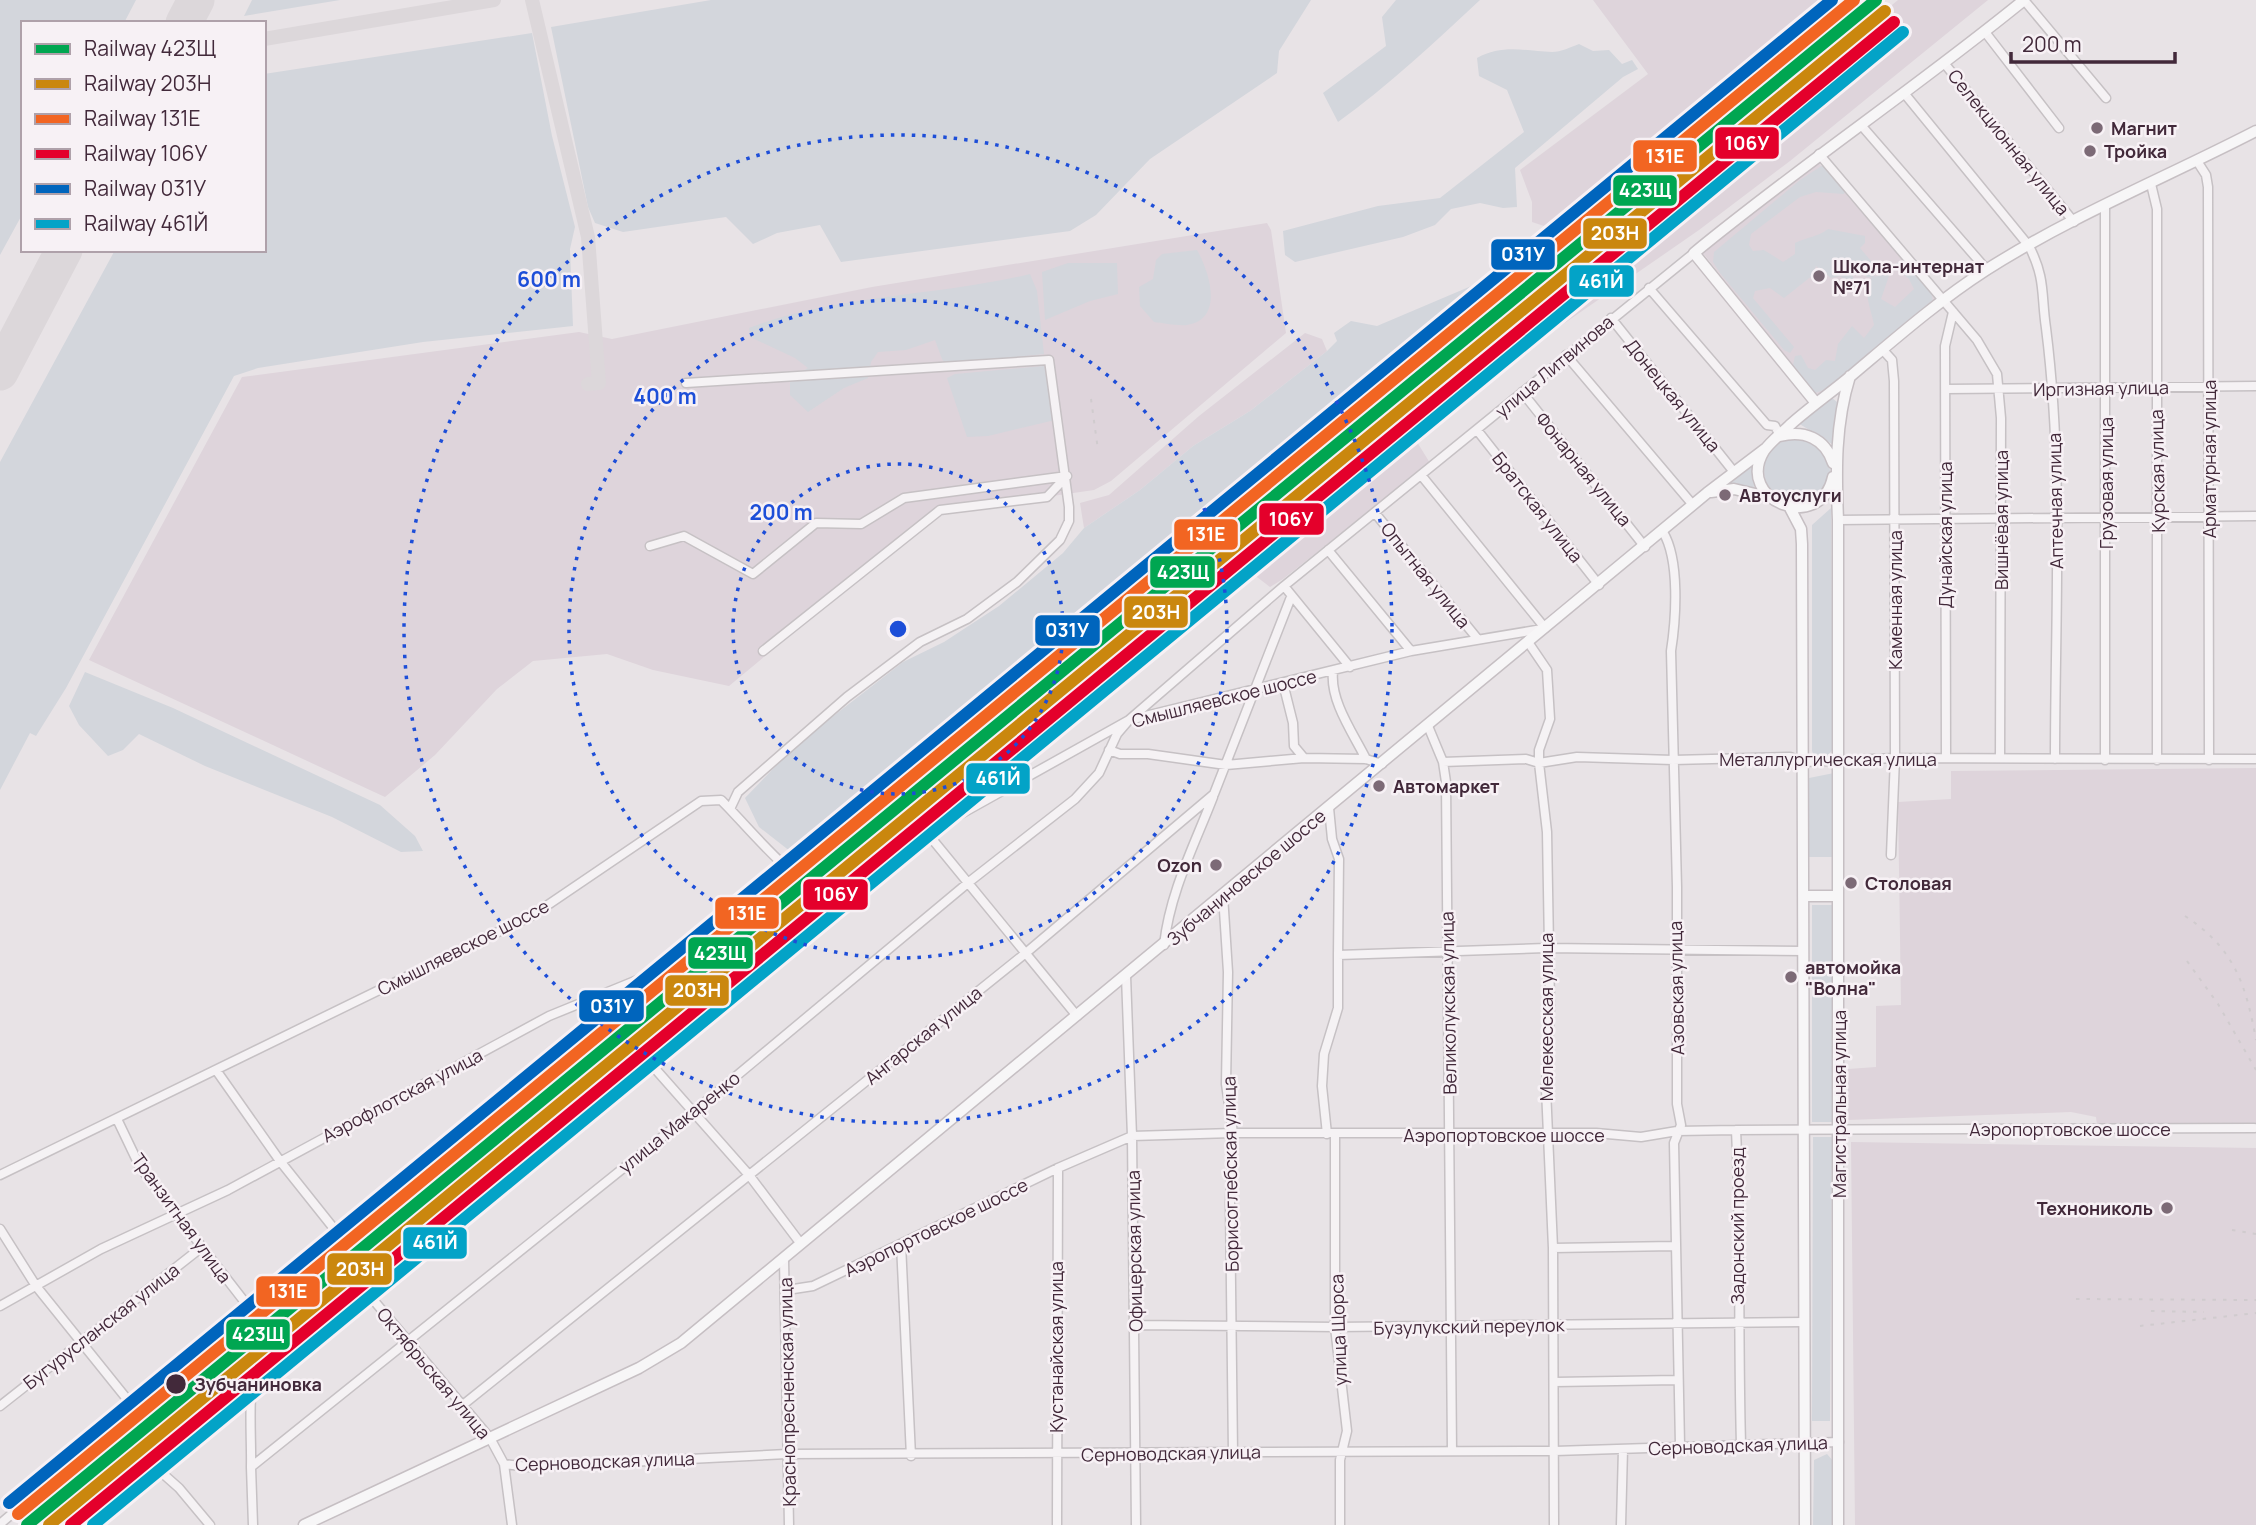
<svg xmlns="http://www.w3.org/2000/svg" width="2256" height="1525" font-family="Manrope,sans-serif">
<style>
.built{fill:#ded4db}
.green{fill:#d3d6dc}
.lines{fill:none;stroke-linecap:round;stroke-linejoin:round}
.taxiway{stroke:#dcd7da;stroke-width:14}
.runway{stroke:#dcd7da;stroke-width:37}
.minor-casing{stroke:#c6c1c4;stroke-width:11}
.major-casing{stroke:#c6bfc3;stroke-width:13}
.minor{stroke:#f5f2f4;stroke-width:8}
.major{stroke:#f7f6f7;stroke-width:10}
.rail{stroke:#d0cbce;stroke-width:2;stroke-dasharray:3.5 7;stroke-linecap:butt}
.rail-1-casing{stroke:#f7f1f5;stroke-width:18}
.rail-2-casing{stroke:#f7f1f5;stroke-width:18}
.rail-3-casing{stroke:#f7f1f5;stroke-width:18}
.rail-4-casing{stroke:#f7f1f5;stroke-width:18}
.rail-5-casing{stroke:#f7f1f5;stroke-width:18}
.rail-6-casing{stroke:#f7f1f5;stroke-width:18}
.rail-1{stroke:#00a651;stroke-width:12}
.rail-2{stroke:#ca870e;stroke-width:12}
.rail-3{stroke:#f26522;stroke-width:12}
.rail-4{stroke:#e4002b;stroke-width:12}
.rail-5{stroke:#0065bd;stroke-width:12}
.rail-6{stroke:#03a3c7;stroke-width:12}
.ring{fill:none;stroke:#1d4ed8;stroke-width:3.5;stroke-dasharray:3.5 7}
.poi-dot{fill:#7c6a76;stroke:#f7f1f5;stroke-width:2.5}
.stop-dot{fill:#42293a;stroke:#f7f1f5;stroke-width:2.5}
.labels{text-anchor:middle;dominant-baseline:central;stroke-width:5;stroke-linejoin:round;paint-order:stroke}
.poi-label{font-size:18px;font-weight:bold;fill:#42293a;stroke:#f7f1f5;text-anchor:start}
.street-label{font-size:18px;fill:#42293a;stroke:#f7f1f5}
.stop-label{font-size:18px;font-weight:bold;fill:#42293a;stroke:#f7f1f5;text-anchor:start}
.centre{fill:#1d4ed8;stroke:#f7f1f5;stroke-width:3.5}
.ring-label{font-size:21px;text-anchor:middle;font-weight:bold;fill:#1d4ed8;stroke:#f7f1f5;stroke-width:5;stroke-linejoin:round;paint-order:stroke}
.line-badge{stroke:#f7f1f5;stroke-width:2.5}
.badge-label{font-size:19px;text-anchor:middle;font-weight:bold;fill:#fff}
</style>
<rect width="100%" height="100%" fill="#e8e3e6"/>
<path class="built" d="M 1593,0 L 1822,0 L 1752,72 L 1553,229 L 1532,222 L 1532,202 L 1520,170 L 1648,74 Z
M 1898,0 L 1988,0 L 1790,161 L 1699,230 L 1474,386 L 1417,442 L 1430,463 L 1283,579 L 1270,587 L 1253,574 L 1236,541 L 1371,436 Z
M 1817,161 L 1937,299 L 1818,398 L 1703,253 Z
M 1267,223 L 1271,230 L 1286,333 L 1111,481 L 1094,490 L 943,512 L 901,543 L 729,686 L 653,670 L 607,654 L 533,661 L 497,689 L 435,755 L 385,797 L 89,660 L 242,377 L 579,332 L 612,339 L 872,287 Z
M 1305,333 L 1322,339 L 1327,351 L 1250,411 L 1193,446 L 1140,490 L 1084,528 L 1080,503 L 1109,495 L 1199,416 Z
M 2256,768 L 2256,1131 L 2098,1133 L 2096,1117 L 2071,1112 L 1848,1120 L 1848,1069 L 1876,1067 L 1876,1006 L 1901,1005 L 1898,802 L 1951,799 L 1951,771 Z
M 1851,1142 L 2256,1148 L 2256,1525 L 1855,1525 Z
M 74,1509 L 87,1525 L 55,1525 Z"/>
<path class="green" d="M 0,0 L 136,0 L 124,23 L 23,23 L 23,213 L 0,255 Z
M 252,0 L 340,0 L 244,16 Z
M 711,0 L 1311,0 L 1279,51 L 1277,73 L 1150,159 L 1096,215 L 1070,231 L 841,262 L 820,225 L 777,233 L 753,244 L 726,217 L 623,232 L 595,223 L 588,207 L 551,27 Z
M 1396,0 L 1480,0 C 1434,43 1389,85 1338,122 L 1323,93 L 1386,46 L 1382,17 Z
M 532,33 L 552,136 L 575,227 L 570,249 L 573,326 L 423,342 L 258,368 L 234,376 L 66,688 L 36,736 L 30,733 L 0,790 L 0,462 L 115,250 L 264,250 L 264,74 Z
M 1579,44 L 1593,51 L 1609,50 L 1622,64 L 1632,60 L 1638,69 L 1623,77 L 1515,168 L 1517,207 L 1503,208 L 1480,203 L 1451,209 L 1435,225 L 1403,237 L 1295,262 L 1285,255 L 1283,231 L 1378,206 L 1440,198 L 1524,132 L 1507,90 L 1479,76 L 1477,58 C 1503,44 1524,51 1552,52 C 1561,52 1571,47 1579,44 Z
M 1826,163 L 1846,187 L 1844,194 L 1816,192 L 1800,197 L 1751,234 L 1749,245 L 1753,251 L 1764,250 L 1783,262 L 1795,254 L 1795,243 C 1807,237 1818,237 1828,229 L 1865,236 L 1865,243 L 1860,248 L 1877,268 L 1874,277 L 1890,273 L 1881,299 L 1895,307 L 1914,289 L 1909,279 L 1897,269 L 1896,264 L 1900,261 L 1930,288 L 1933,301 C 1912,318 1835,392 1814,393 L 1793,365 L 1795,356 L 1801,355 L 1808,368 L 1815,370 L 1826,360 L 1835,361 L 1838,344 L 1852,326 L 1864,338 L 1874,325 C 1871,307 1862,294 1872,277 L 1867,277 L 1854,261 L 1850,263 L 1854,281 L 1846,281 L 1840,276 L 1831,278 L 1816,266 L 1813,275 L 1784,298 L 1770,288 L 1755,291 L 1753,298 L 1794,347 L 1790,353 L 1784,350 L 1720,273 L 1713,262 L 1714,252 L 1800,180 Z
M 1620,180 L 1627,187 L 1623,192 L 1560,242 L 1533,255 L 1512,281 L 1449,330 L 1410,354 L 1401,371 L 1302,444 L 1019,676 L 929,745 L 872,799 L 800,859 L 759,827 L 745,798 L 796,745 L 903,662 L 944,642 L 999,606 L 1063,553 L 1084,528 L 1140,490 L 1193,446 L 1250,411 L 1327,351 L 1337,341 L 1334,333 L 1351,321 L 1377,326 L 1476,284 L 1496,269 L 1522,259 Z
M 1197,250 C 1209,271 1225,319 1187,325 C 1177,326 1164,323 1154,322 L 1140,306 L 1139,287 L 1153,279 L 1156,260 L 1162,254 Z
M 1068,263 L 1117,263 L 1118,294 L 1090,301 L 1045,320 L 1042,272 Z
M 1030,274 L 1037,291 L 1044,354 L 963,363 L 949,368 L 942,359 L 935,340 L 906,350 L 878,352 L 871,362 L 868,378 L 844,388 L 808,412 L 790,395 L 790,379 L 808,368 L 795,358 L 750,337 L 749,328 C 834,295 939,296 1030,274 Z
M 1044,366 L 1055,420 L 988,436 L 967,437 L 947,378 L 955,374 Z
M 1831,397 L 1837,402 L 1832,444 L 1798,423 Z
M1764 471a33 33 0 1 1 66 0a33 33 0 1 1-66 0Z
M 1753,461 L 1754,488 L 1728,485 L 1729,481 Z
M 1831,508 L 1833,749 L 1827,757 L 1815,758 L 1812,751 L 1812,525 Z
M 85,672 L 173,708 L 380,805 L 415,836 L 423,851 L 401,852 L 332,817 L 205,766 L 139,734 L 123,750 L 108,756 L 79,725 L 69,706 Z
M 1834,773 L 1833,857 L 1808,857 L 1809,778 Z
M 1812,905 L 1833,905 L 1833,1122 L 1812,1122 Z
M 1813,1137 L 1832,1137 L 1830,1421 L 1812,1421 Z
M 1827,1454 L 1834,1462 L 1834,1525 L 1813,1525 L 1814,1460 Z"/>
<g class="lines">
<path class="taxiway" d="M 532,0 L 588,237 L 599,383 L 588,384
M 264,39 L 494,0"/>
<path class="runway" d="M 184,23 L 196,0
M 0,372 L 64,250"/>
<g class="minor-casing">
<path id="minor" d="M 2024,0 L 2106,98
M 1985,32 L 2059,128
M 1944,63 L 2074,222
M 1904,93 L 2029,246 C 2046,279 2041,295 2046,328 C 2064,470 2055,616 2055,759
M 1861,125 L 1987,270
M 1819,154 L 1977,340 L 1997,374 L 2001,418 L 2000,758
M 2197,161 L 2206,175 L 2208,187 L 2209,760
M 2151,184 L 2157,209 L 2157,760
M 2105,206 L 2105,760
M 1649,288 L 1767,425 L 1775,426 L 1780,436
M 1611,318 L 1734,472
M 1882,349 L 1892,360 L 1894,381 L 1895,758 L 1891,855
M 1566,355 L 1693,505
M 686,383 L 1049,360 L 1069,507 L 1069,521 L 1060,540 L 1017,582 L 967,619 L 920,642 L 847,697 L 738,792 L 730,809
M 1946,389 L 2256,386
M 1522,392 L 1645,547
M 1477,430 L 1599,585
M 1421,475 L 1545,628
M 1375,513 L 1476,637
M 1838,520 L 2256,516
M 1663,532 C 1680,560 1676,619 1671,651 L 1677,887 L 1677,1104 L 1681,1125 L 1674,1143 L 1680,1445
M 650,546 L 684,536 L 753,574 L 816,523 L 861,524 L 904,498 L 1067,476
M 1328,550 L 1411,651
M 1284,586 L 1350,667
M 1528,642 L 1547,670 L 1550,719 L 1539,750 L 1539,763 L 1547,832 L 1550,1005 L 1546,1089 L 1553,1248 L 1554,1525
M 763,651 L 940,510 L 1047,497 L 1067,476
M 1333,672 C 1330,701 1353,733 1366,759
M 1283,683 L 1293,723 L 1294,746 L 1304,758
M 1428,726 L 1443,762 L 1446,782 L 1452,1451
M 1109,750 L 1120,754 L 1148,754 L 1226,765 L 1304,758 L 1366,759 L 1382,764
M 1946,758 L 1945,346 L 1953,312
M 1443,762 L 1526,759 L 1539,763 L 1577,757 L 1673,760 L 1790,757 L 1804,762 L 1895,758 L 2256,759
M 928,834 L 1077,1016
M 1223,895 L 1228,972 L 1226,1084 L 1233,1133 L 1230,1203 L 1233,1453
M 1164,945 C 1170,892 1194,846 1213,797
M 1338,955 L 1546,948 L 1803,951
M 1126,976 L 1132,1136 L 1136,1525
M 216,1070 L 280,1161 L 343,1240
M 117,1119 L 140,1167 L 254,1314
M 1736,1130 C 1741,1234 1738,1339 1741,1444
M 1327,1134 L 1322,1086 L 1324,1054 L 1338,1008 L 1338,955 L 1339,859 L 1332,839 L 1329,808
M 1335,1135 L 1335,1327 L 1347,1431 L 1340,1460 L 1340,1525
M 0,1175 L 533,915 L 701,801 L 721,800 C 741,819 800,892 825,890 L 1129,720 L 1411,651 L 1542,629
M 0,1229 L 36,1286 L 135,1409
M 901,1244 L 911,1456
M 1553,1248 L 1674,1246
M 784,1260 L 789,1525
M 348,1270 L 490,1438 L 504,1464 L 512,1525
M 787,1290 L 813,1286 L 1058,1168 L 1132,1136 L 1233,1133 L 1596,1133 L 1641,1137 L 1677,1131 L 1736,1130 L 2254,1128
M 0,1306 L 101,1249 L 228,1190 L 549,1016 L 696,956 L 754,907 L 761,897 L 762,885 L 782,863
M 1134,1325 L 1335,1327 L 1804,1322
M 1555,1382 L 1677,1380
M 464,1404 L 1027,952 L 1214,794 L 1291,597
M 0,1406 L 202,1247
M 504,1464 L 529,1467 L 787,1454 L 1555,1451 L 1839,1442
M 251,1467 C 252,1428 244,1365 267,1335 L 616,1053 L 631,1049 L 643,1055 L 749,1175 L 801,1244
M 0,1524 L 135,1409 L 343,1240 L 434,1172 L 688,962
M 50,1525 L 131,1460 L 144,1457 L 179,1488 L 210,1525
M 253,1525 L 251,1467 L 692,1113 L 969,882 L 1075,799 L 1099,773 L 1117,734 L 1129,720 L 1284,586 L 1694,253
M 1057,1525 L 1058,1168
M 1621,1525 L 1623,1449"/>
</g>
<g class="major-casing">
<path id="major" d="M 1816,403 L 1694,253 C 1801,165 1916,88 2024,0
M 1780,436 C 1804,430 1825,438 1833,463
M 1833,477 C 1821,534 1734,501 1764,451 C 1770,442 1782,433 1790,425 C 1810,407 1832,392 1852,375 C 1896,338 1938,301 1986,270 C 2071,216 2167,177 2256,131
M 1711,492 L 1734,489 L 1768,497
M 1790,508 L 1801,529 L 1802,544 L 1805,1525
M 1803,896 L 1838,896
M 304,1525 L 639,1368 L 681,1343 L 1707,493 L 1765,449
M 1838,1525 L 1838,520 C 1836,471 1835,424 1850,376"/>
</g>
<use href="#minor" class="minor"/>
<use href="#major" class="major"/>
<path class="rail" d="M 1091,399 L 1098,450
M 2185,916 C 2234,948 2246,984 2256,1040
M 2187,961 L 2218,1004 L 2256,1070
M 2232,1230 L 2256,1234
M 2076,1299 L 2256,1300
M 2151,1311 L 2204,1312
M 2140,1326 L 2256,1313"/>
<g class="rail-1-casing">
<path id="rail-1" d="M 27,1525 L 1876,0"/>
</g>
<g class="rail-2-casing">
<path id="rail-2" d="M 49,1525 L 1885,11"/>
</g>
<g class="rail-3-casing">
<path id="rail-3" d="M 18,1514 L 1854,0"/>
</g>
<g class="rail-4-casing">
<path id="rail-4" d="M 71,1525 L 1894,22"/>
</g>
<g class="rail-5-casing">
<path id="rail-5" d="M 9,1503 L 1832,0"/>
</g>
<g class="rail-6-casing">
<path id="rail-6" d="M 93,1525 L 1903,32"/>
</g>
<use href="#rail-1" class="rail-1"/>
<use href="#rail-2" class="rail-2"/>
<use href="#rail-3" class="rail-3"/>
<use href="#rail-4" class="rail-4"/>
<use href="#rail-5" class="rail-5"/>
<use href="#rail-6" class="rail-6"/>
</g>
<g class="ring">
<circle cx="898" cy="629" r="165"/>
<circle cx="898" cy="629" r="329"/>
<circle cx="898" cy="629" r="494"/>
</g>
<g class="poi-dot">
<circle cx="2097" cy="128" r="7"/>
<circle cx="2090" cy="151" r="7"/>
<circle cx="1819" cy="276" r="7"/>
<circle cx="1725" cy="495" r="7"/>
<circle cx="1379" cy="786" r="7"/>
<circle cx="1216" cy="865" r="7"/>
<circle cx="1851" cy="883" r="7"/>
<circle cx="1791" cy="977" r="7"/>
<circle cx="2167" cy="1208" r="7"/>
</g>
<circle class="stop-dot" cx="176" cy="1384" r="11"/>
<g class="labels">
<g class="poi-label">
<text x="2111" y="128">Магнит</text>
<text x="2104" y="151">Тройка</text>
<text x="1833" y="266">Школа-интернат<tspan x="1833" dy="21">№71</tspan></text>
<text x="1739" y="495">Автоуслуги</text>
<text x="1393" y="786">Автомаркет</text>
<text x="1202" y="865" text-anchor="end">Ozon</text>
<text x="1865" y="883">Столовая</text>
<text x="1805" y="967">автомойка<tspan x="1805" dy="21">"Волна"</tspan></text>
<text x="2153" y="1208" text-anchor="end">Технониколь</text>
</g>
<g class="street-label">
<text transform="translate(2009 142) rotate(51)">Селекционная улица</text>
<text transform="translate(1554 366) rotate(-40)">улица Литвинова</text>
<text transform="translate(2101 388) rotate(-1)">Иргизная улица</text>
<text transform="translate(1673 395) rotate(51)">Донецкая улица</text>
<text transform="translate(2209 459) rotate(-90)">Арматурная улица</text>
<text transform="translate(1584 469) rotate(51)">Фонарная улица</text>
<text transform="translate(2157 471) rotate(-91)">Курская улица</text>
<text transform="translate(2106 483) rotate(-90)">Грузовая улица</text>
<text transform="translate(2055 501) rotate(-91)">Аптечная улица</text>
<text transform="translate(1538 507) rotate(52)">Братская улица</text>
<text transform="translate(2001 520) rotate(-90)">Вишнёвая улица</text>
<text transform="translate(1945 535) rotate(-90)">Дунайская улица</text>
<text transform="translate(1426 575) rotate(51)">Опытная улица</text>
<text transform="translate(1895 600) rotate(-90)">Каменная улица</text>
<text transform="translate(1224 698) rotate(-14)">Смышляевское шоссе</text>
<text x="1828" y="759">Металлургическая улица</text>
<text transform="translate(1246 877) rotate(-40)">Зубчаниновское шоссе</text>
<text transform="translate(463 947) rotate(-27)">Смышляевское шоссе</text>
<text transform="translate(1676 988) rotate(-91)">Азовская улица</text>
<text transform="translate(1448 1003) rotate(-91)">Великолукская улица</text>
<text transform="translate(1546 1017) rotate(-90)">Мелекесская улица</text>
<text transform="translate(923 1035) rotate(-39)">Ангарская улица</text>
<text transform="translate(402 1095) rotate(-28)">Аэрофлотская улица</text>
<text transform="translate(1839 1104) rotate(-90)">Магистральная улица</text>
<text transform="translate(679 1122) rotate(-39)">улица Макаренко</text>
<text x="2070" y="1129">Аэропортовское шоссе</text>
<text x="1504" y="1135">Аэропортовское шоссе</text>
<text transform="translate(1230 1174) rotate(-91)">Борисоглебская улица</text>
<text transform="translate(182 1218) rotate(54)">Транзитная улица</text>
<text transform="translate(1737 1226) rotate(-90)">Задонский проезд</text>
<text transform="translate(936 1227) rotate(-26)">Аэропортовское шоссе</text>
<text transform="translate(1134 1251) rotate(-91)">Офицерская улица</text>
<text transform="translate(101 1326) rotate(-38)">Бугурусланская улица</text>
<text transform="translate(1469 1326) rotate(-1)">Бузулукский переулок</text>
<text transform="translate(1338 1330) rotate(-92)">улица Щорса</text>
<text transform="translate(1056 1347) rotate(-90)">Кустанайская улица</text>
<text transform="translate(434 1373) rotate(50)">Октябрьская улица</text>
<text transform="translate(787 1392) rotate(-91)">Краснопресненская улица</text>
<text transform="translate(1738 1445) rotate(-2)">Серноводская улица</text>
<text transform="translate(1171 1453) rotate(-1)">Серноводская улица</text>
<text transform="translate(605 1461) rotate(-2)">Серноводская улица</text>
</g>
<g class="stop-label">
<text x="194" y="1384">Зубчаниновка</text>
</g>
</g>
<circle cx="898" cy="629" r="10" class="centre"/>
<g class="ring-label">
<text x="549" y="287">600 m</text>
<text x="665" y="404">400 m</text>
<text x="781" y="520">200 m</text>
</g>
<g class="line-badge">
<rect x="1714" y="126" width="66" height="34" rx="7" fill="#e4002b"/>
<rect x="1632" y="139" width="66" height="34" rx="7" fill="#f26522"/>
<rect x="1612" y="174" width="66" height="33" rx="7" fill="#00a651"/>
<rect x="1582" y="217" width="66" height="33" rx="7" fill="#ca870e"/>
<rect x="1490" y="238" width="66" height="33" rx="7" fill="#0065bd"/>
<rect x="1568" y="264" width="67" height="34" rx="7" fill="#03a3c7"/>
<rect x="1258" y="502" width="67" height="34" rx="7" fill="#e4002b"/>
<rect x="1173" y="518" width="66" height="33" rx="7" fill="#f26522"/>
<rect x="1149" y="555" width="67" height="34" rx="7" fill="#00a651"/>
<rect x="1123" y="595" width="66" height="34" rx="7" fill="#ca870e"/>
<rect x="1034" y="614" width="67" height="33" rx="7" fill="#0065bd"/>
<rect x="965" y="762" width="66" height="33" rx="7" fill="#03a3c7"/>
<rect x="802" y="878" width="67" height="33" rx="7" fill="#e4002b"/>
<rect x="714" y="896" width="66" height="34" rx="7" fill="#f26522"/>
<rect x="687" y="936" width="67" height="34" rx="7" fill="#00a651"/>
<rect x="664" y="974" width="66" height="33" rx="7" fill="#ca870e"/>
<rect x="578" y="989" width="67" height="34" rx="7" fill="#0065bd"/>
<rect x="402" y="1226" width="66" height="34" rx="7" fill="#03a3c7"/>
<rect x="326" y="1252" width="67" height="34" rx="7" fill="#ca870e"/>
<rect x="255" y="1275" width="66" height="33" rx="7" fill="#f26522"/>
<rect x="225" y="1318" width="66" height="33" rx="7" fill="#00a651"/>
</g>
<g class="badge-label">
<text x="1747" y="150">106У</text>
<text x="1665" y="163">131Е</text>
<text x="1645" y="197">423Щ</text>
<text x="1615" y="240">203Н</text>
<text x="1523" y="261">031У</text>
<text x="1601" y="288">461Й</text>
<text x="1291" y="526">106У</text>
<text x="1206" y="541">131Е</text>
<text x="1183" y="579">423Щ</text>
<text x="1156" y="619">203Н</text>
<text x="1067" y="637">031У</text>
<text x="998" y="785">461Й</text>
<text x="836" y="901">106У</text>
<text x="747" y="920">131Е</text>
<text x="720" y="960">423Щ</text>
<text x="697" y="997">203Н</text>
<text x="612" y="1013">031У</text>
<text x="435" y="1249">461Й</text>
<text x="360" y="1276">203Н</text>
<text x="288" y="1298">131Е</text>
<text x="258" y="1341">423Щ</text>
</g>
<rect x="21" y="21" width="245" height="231" fill="#f7f1f5" stroke="#afa1aa" stroke-width="2"/>
<rect x="35" y="44" width="35" height="10" fill="#00a651" stroke="#afa1aa" stroke-width="2"/>
<text x="84" y="56" font-size="21" fill="#42293a">Railway 423Щ</text>
<rect x="35" y="79" width="35" height="10" fill="#ca870e" stroke="#afa1aa" stroke-width="2"/>
<text x="84" y="91" font-size="21" fill="#42293a">Railway 203Н</text>
<rect x="35" y="114" width="35" height="10" fill="#f26522" stroke="#afa1aa" stroke-width="2"/>
<text x="84" y="126" font-size="21" fill="#42293a">Railway 131Е</text>
<rect x="35" y="149" width="35" height="10" fill="#e4002b" stroke="#afa1aa" stroke-width="2"/>
<text x="84" y="161" font-size="21" fill="#42293a">Railway 106У</text>
<rect x="35" y="184" width="35" height="10" fill="#0065bd" stroke="#afa1aa" stroke-width="2"/>
<text x="84" y="196" font-size="21" fill="#42293a">Railway 031У</text>
<rect x="35" y="219" width="35" height="10" fill="#03a3c7" stroke="#afa1aa" stroke-width="2"/>
<text x="84" y="231" font-size="21" fill="#42293a">Railway 461Й</text>
<path d="M2011 52v10h164v-10" fill="none" stroke="#42293a" stroke-width="3.5"/>
<text x="2022" y="52" font-size="21" fill="#42293a" stroke="#f7f1f5" stroke-width="5" paint-order="stroke">200 m</text>
</svg>
